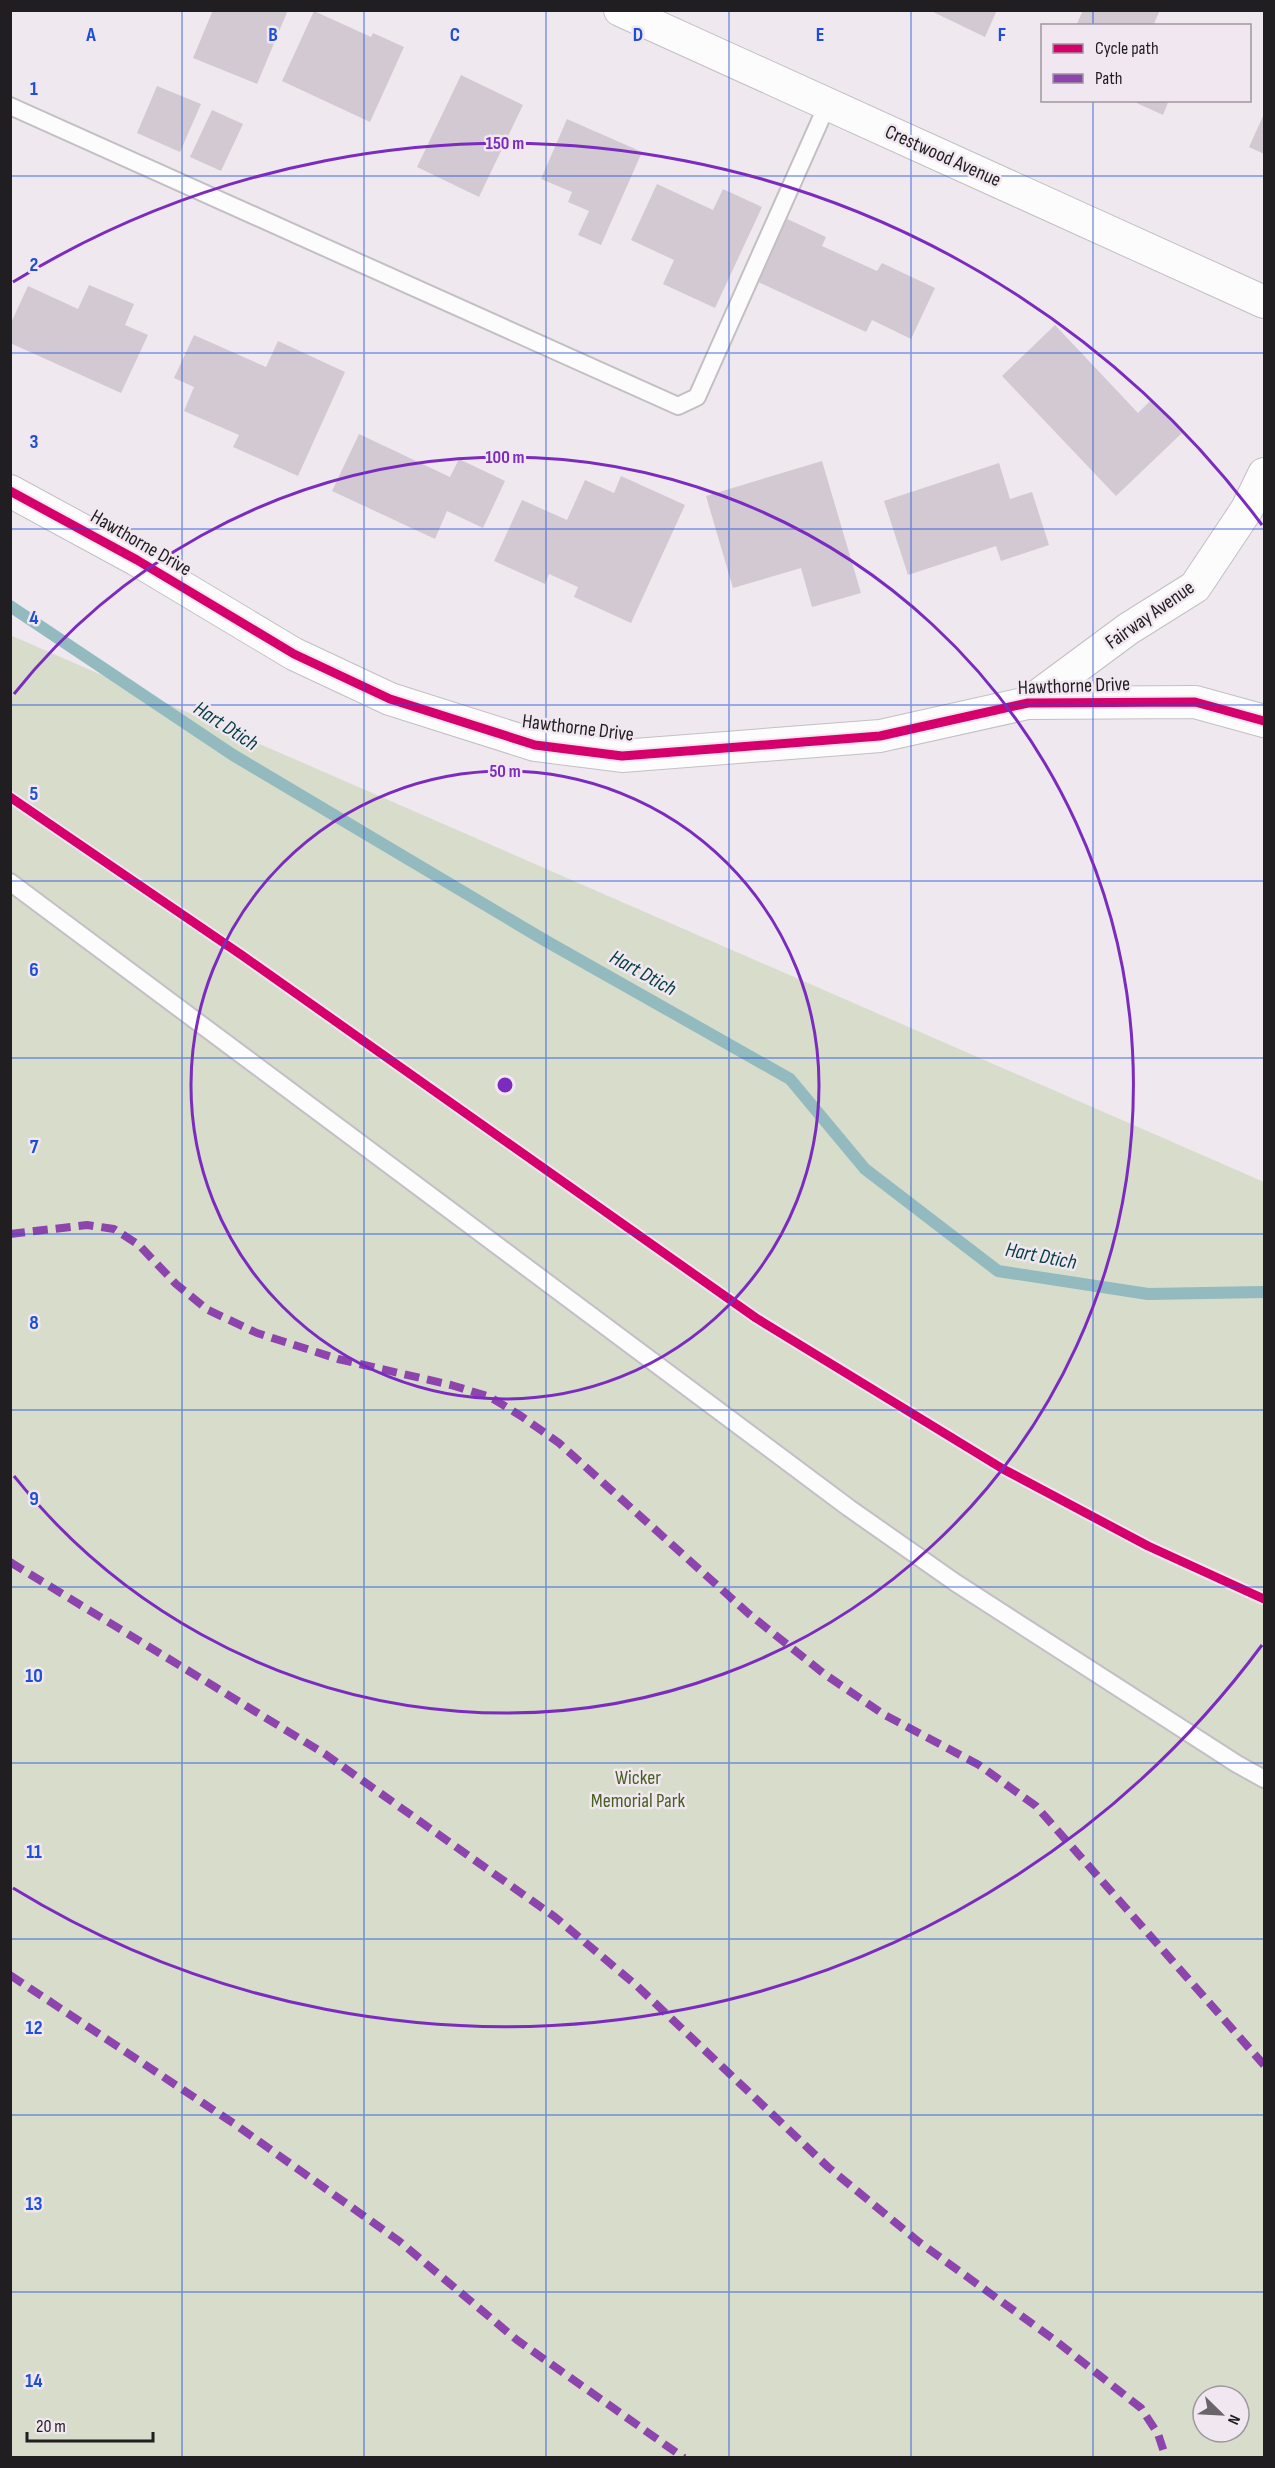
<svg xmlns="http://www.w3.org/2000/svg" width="1275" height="2468" font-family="'Sofia Sans Condensed',sans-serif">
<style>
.green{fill:#d7dccb;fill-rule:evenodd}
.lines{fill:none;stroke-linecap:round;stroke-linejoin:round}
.stream{stroke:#92babf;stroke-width:12}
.building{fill:#d2c9d3}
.service-casing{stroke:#c3bfc4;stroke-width:20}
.minor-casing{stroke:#c3bfc4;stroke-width:34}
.service{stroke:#fdfcfd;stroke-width:16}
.minor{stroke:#fdfcfd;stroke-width:32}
.quiet{stroke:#8e44ad;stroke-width:8;stroke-dasharray:15 8;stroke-linecap:butt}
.cycleway-casing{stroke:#f1e7f1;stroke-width:13}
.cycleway{stroke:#d6006c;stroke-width:9}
.grid{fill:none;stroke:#1d4ed8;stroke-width:1.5;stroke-opacity:0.55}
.ring{fill:none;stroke:#7b2cbf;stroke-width:3}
.labels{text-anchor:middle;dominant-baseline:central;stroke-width:5;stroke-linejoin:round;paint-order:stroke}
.street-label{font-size:20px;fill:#211e21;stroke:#f1e7f1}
.park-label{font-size:20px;fill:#4a5f1f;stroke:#f1e7f1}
.water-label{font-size:21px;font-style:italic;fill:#033f42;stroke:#f1e7f1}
.grid-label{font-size:20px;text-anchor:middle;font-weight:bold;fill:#1d4ed8;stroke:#f1e7f1;stroke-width:5;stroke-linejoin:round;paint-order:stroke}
.centre{fill:#7b2cbf;stroke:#f1e7f1;stroke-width:3}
.ring-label{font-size:18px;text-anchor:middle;font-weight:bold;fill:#7b2cbf;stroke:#f1e7f1;stroke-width:5;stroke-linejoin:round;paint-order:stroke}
</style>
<rect width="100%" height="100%" fill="#efe9ef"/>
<path class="green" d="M 10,635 L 1264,1182 L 1264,2457 L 11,2457 ZM 1203,2396 L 1239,2396 L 1239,2432 L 1203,2432 Z"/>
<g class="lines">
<path class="stream" d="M 10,606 L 233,755 L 546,941 L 790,1079 L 865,1169 L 998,1271 L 1148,1294 L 1264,1292"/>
</g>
<path class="building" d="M 213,10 L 288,10 L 257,84 L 193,58 Z
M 929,10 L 997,10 L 985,37 Z
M 1083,10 L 1160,10 L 1153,26 L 1076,26 Z
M 314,11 L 371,37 L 373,33 L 404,47 L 370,122 L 282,81 Z
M 461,75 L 523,105 L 479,197 L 417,167 Z
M 157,86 L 201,104 L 180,152 L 137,133 Z
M 1130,100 L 1169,100 L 1163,115 Z
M 212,110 L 243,124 L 221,171 L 190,157 Z
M 1264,114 L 1264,154 L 1249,147 Z
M 567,119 L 642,152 L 601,245 L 578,235 L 589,211 L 568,202 L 572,192 L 541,179 Z
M 657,184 L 713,210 L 723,189 L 762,207 L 715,308 L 663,284 L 674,260 L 631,240 Z
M 783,217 L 826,237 L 822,246 L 877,271 L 882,263 L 935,288 L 911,339 L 872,320 L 866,332 L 754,280 Z
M 89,285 L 134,304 L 125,325 L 148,335 L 121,393 L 10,343 L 10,325 L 28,286 L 78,309 Z
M 1055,325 L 1138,413 L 1151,400 L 1182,433 L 1116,496 L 1002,376 Z
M 194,335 L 266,367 L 278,341 L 345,372 L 298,476 L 233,447 L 239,435 L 184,411 L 194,387 L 174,378 Z
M 359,434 L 450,477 L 459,459 L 505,481 L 483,528 L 447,511 L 435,539 L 332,491 Z
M 822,461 L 861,593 L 812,607 L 801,568 L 733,588 L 706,496 Z
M 999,463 L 1010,499 L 1032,492 L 1049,545 L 1001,561 L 996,546 L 908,575 L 884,501 Z
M 621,476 L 685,505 L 631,623 L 574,597 L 578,587 L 549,574 L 545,584 L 494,561 L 522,500 L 567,520 L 585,480 L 614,493 Z"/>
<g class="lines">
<g class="service-casing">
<path id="service" d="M 10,106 L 678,406 L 697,397 L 828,103
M 10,882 L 849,1508 L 956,1583 L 1237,1764 L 1264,1779"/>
</g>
<g class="minor-casing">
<path id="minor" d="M 620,10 L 1264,302
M 10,491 L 137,560 L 294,654 L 390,699 L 535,745 L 622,756 L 880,736 L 1028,703 L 1195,702 L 1264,721
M 1028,703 L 1128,629 L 1195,587 L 1247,509 L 1264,474"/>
</g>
<use href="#service" class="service"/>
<use href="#minor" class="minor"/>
<path class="quiet" d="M 10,1234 L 87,1225 L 114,1229 L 139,1245 L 176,1284 L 208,1310 L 257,1333 L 338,1359 L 451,1385 L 490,1397 L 521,1416 L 559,1443 L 749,1614 L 823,1673 L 883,1714 L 979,1765 L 1036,1806 L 1264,2065
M 10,1562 L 325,1754 L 555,1917 L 637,1986 L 828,2167 L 919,2242 L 1056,2341 L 1141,2408 L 1158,2434 L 1166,2458
M 10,1975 L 236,2125 L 399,2241 L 517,2340 L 684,2458"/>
<g class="cycleway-casing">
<path id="cycleway" d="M 10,491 L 137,560 L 294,654 L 390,699 L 535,745 L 622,756 L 880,736 L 1028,703 L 1195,702 L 1264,721
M 10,797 L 243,956 L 756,1318 L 1003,1469 L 1148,1546 L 1264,1599"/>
</g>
<use href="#cycleway" class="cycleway"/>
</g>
<path class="grid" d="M 182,10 L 182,2458M 364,10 L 364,2458M 546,10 L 546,2458M 729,10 L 729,2458M 911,10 L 911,2458M 1093,10 L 1093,26M 1093,100 L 1093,2458M 10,176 L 1264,176M 10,353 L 1264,353M 10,529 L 1264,529M 10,705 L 1264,705M 10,881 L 1264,881M 10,1058 L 1264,1058M 10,1234 L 1264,1234M 10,1410 L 1264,1410M 10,1587 L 1264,1587M 10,1763 L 1264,1763M 10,1939 L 1264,1939M 10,2115 L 1264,2115M 10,2292 L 1264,2292"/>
<g class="ring">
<circle cx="505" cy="1085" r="314"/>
<path d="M14 694A628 628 0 1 1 14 1476"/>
<path d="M1262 1645A942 942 0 0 1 13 1888M13 282A942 942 0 0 1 1262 525"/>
</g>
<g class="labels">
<g class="street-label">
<text transform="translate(943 156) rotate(24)">Crestwood Avenue</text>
<text transform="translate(141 543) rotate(30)">Hawthorne Drive</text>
<text transform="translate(1150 615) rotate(-35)">Fairway Avenue</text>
<text transform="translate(1074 686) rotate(-2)">Hawthorne Drive</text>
<text transform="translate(578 728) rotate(7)">Hawthorne Drive</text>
</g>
<g class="park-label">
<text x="638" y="1778">Wicker<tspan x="638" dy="23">Memorial Park</tspan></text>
</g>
<g class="water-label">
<text transform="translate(226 726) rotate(33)">Hart Dtich</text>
<text transform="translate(643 973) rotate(29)">Hart Dtich</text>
<text transform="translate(1041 1256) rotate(11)">Hart Dtich</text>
</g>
</g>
<g class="grid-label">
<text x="91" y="41">A</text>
<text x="273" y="41">B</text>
<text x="455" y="41">C</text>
<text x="638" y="41">D</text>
<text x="820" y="41">E</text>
<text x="1002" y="41">F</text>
<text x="34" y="95">1</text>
<text x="34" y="271">2</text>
<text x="34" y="448">3</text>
<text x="34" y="624">4</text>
<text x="34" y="800">5</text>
<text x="34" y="976">6</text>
<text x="34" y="1153">7</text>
<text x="34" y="1329">8</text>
<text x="34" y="1505">9</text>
<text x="34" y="1682">10</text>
<text x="34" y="1858">11</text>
<text x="34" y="2034">12</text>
<text x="34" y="2210">13</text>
<text x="34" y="2387">14</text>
</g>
<circle cx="505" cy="1085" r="9" class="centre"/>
<g class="ring-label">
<text x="505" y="149">150 m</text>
<text x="505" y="463">100 m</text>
<text x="505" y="777">50 m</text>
</g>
<rect width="1275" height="2468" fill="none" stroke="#211e21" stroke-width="24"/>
<rect x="1041" y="24" width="210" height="78" fill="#f1e7f1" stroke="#9e979e" stroke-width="1.5"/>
<rect x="1053" y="44" width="30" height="9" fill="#d6006c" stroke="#9e979e" stroke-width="1.5"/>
<text x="1095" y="54" font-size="18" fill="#211e21">Cycle path</text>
<rect x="1053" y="74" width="30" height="9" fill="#8e44ad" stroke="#9e979e" stroke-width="1.5"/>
<text x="1095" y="84" font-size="18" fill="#211e21">Path</text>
<g transform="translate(1221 2414) rotate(114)"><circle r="28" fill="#f1e7f1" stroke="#9e979e" stroke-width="1.5"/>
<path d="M0-4.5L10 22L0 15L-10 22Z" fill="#696569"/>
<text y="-9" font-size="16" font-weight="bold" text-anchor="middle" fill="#211e21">N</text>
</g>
<path d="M27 2432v9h126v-9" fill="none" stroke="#211e21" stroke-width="3"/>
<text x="36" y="2432" font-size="18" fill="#211e21" stroke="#f1e7f1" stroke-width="4.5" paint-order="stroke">20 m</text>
</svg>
